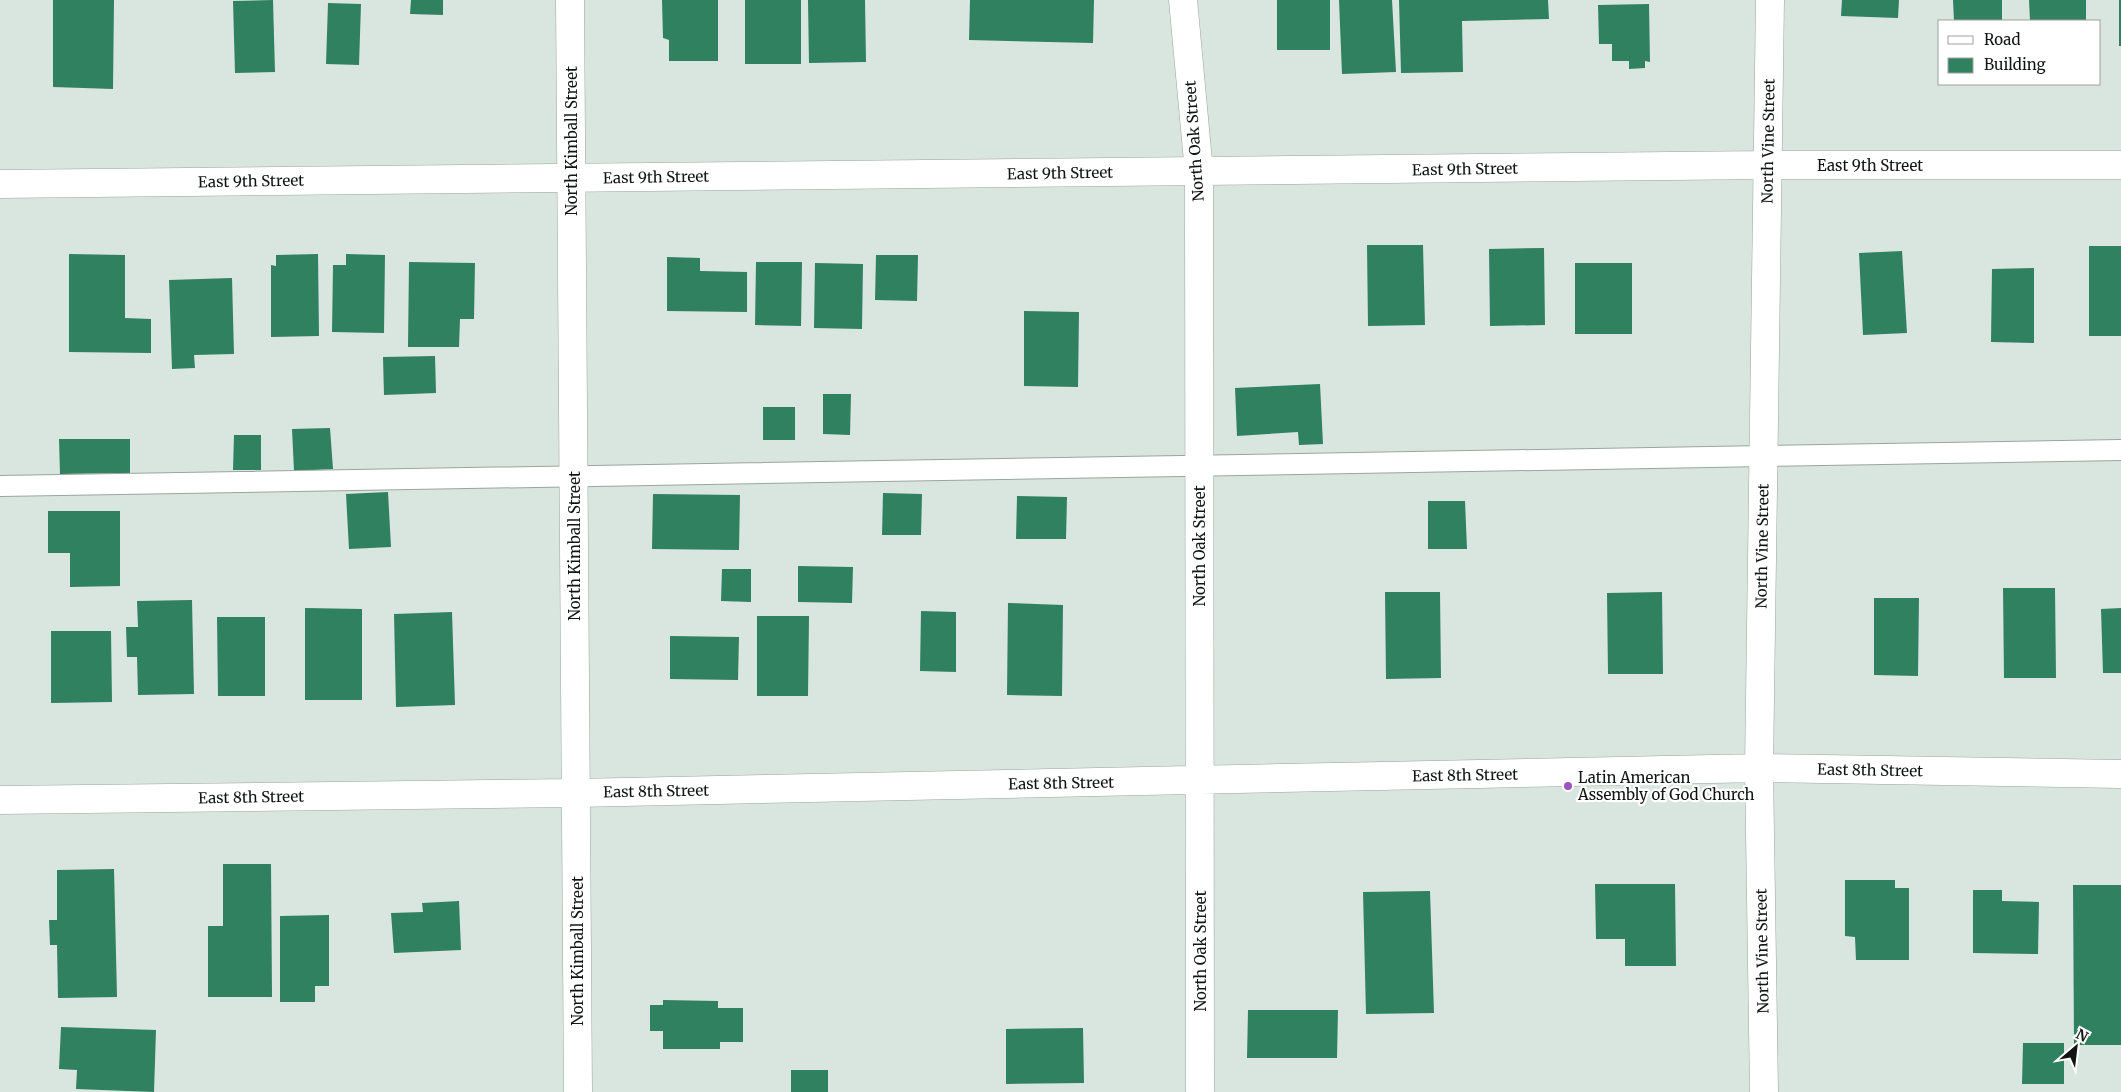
<svg xmlns="http://www.w3.org/2000/svg" width="2121" height="1092" font-family="Merriweather,serif">
<style>
.building{fill:#308160}
.lines{fill:none;stroke-linecap:round;stroke-linejoin:round}
.lane-casing{stroke:#9aa59f;stroke-width:22}
.street-casing{stroke:#9aa59f;stroke-width:29}
.lane{stroke:#fff;stroke-width:20}
.street{stroke:#fff;stroke-width:28}
.poi-dot{fill:#9c50c1;stroke:#fff;stroke-width:2}
.labels{text-anchor:middle;dominant-baseline:central;stroke-width:4.5;stroke-linejoin:round;paint-order:stroke}
.street-label{font-size:15px;fill:#101412;stroke:#fff}
.poi-label{font-size:15px;fill:#101412;stroke:#fff;text-anchor:start}
</style>
<rect width="100%" height="100%" fill="#d9e5df"/>
<path class="building" d="M 53,0 L 114,0 L 113,89 L 53,87 Z
M 273,0 L 275,72 L 235,73 L 233,1 Z
M 411,0 L 443,0 L 443,15 L 410,14 Z
M 662,0 L 718,0 L 718,61 L 669,61 L 669,40 L 663,38 Z
M 745,0 L 801,0 L 801,64 L 745,64 Z
M 808,0 L 865,0 L 866,62 L 809,63 Z
M 970,0 L 1094,0 L 1093,43 L 969,40 Z
M 1277,0 L 1330,0 L 1330,50 L 1277,50 Z
M 1339,0 L 1392,0 L 1396,72 L 1342,74 Z
M 1399,0 L 1548,0 L 1549,19 L 1462,21 L 1463,72 L 1401,73 Z
M 1842,0 L 1899,0 L 1898,18 L 1841,16 Z
M 1953,0 L 2002,0 L 2002,21 L 1954,21 Z
M 2029,0 L 2086,0 L 2086,21 L 2030,21 Z
M 2119,0 L 2121,0 L 2121,46 L 2119,46 Z
M 328,3 L 361,4 L 359,65 L 326,64 Z
M 1649,4 L 1650,62 L 1645,61 L 1645,68 L 1629,69 L 1629,61 L 1612,61 L 1612,44 L 1599,44 L 1598,5 Z
M 1367,245 L 1423,245 L 1425,325 L 1368,326 Z
M 2089,246 L 2121,246 L 2121,336 L 2089,336 Z
M 1544,248 L 1545,325 L 1490,326 L 1489,249 Z
M 1902,251 L 1907,333 L 1863,335 L 1859,253 Z
M 69,254 L 125,255 L 125,318 L 151,319 L 151,353 L 69,352 Z
M 318,254 L 319,336 L 271,337 L 271,265 L 276,266 L 276,255 Z
M 346,254 L 385,255 L 384,333 L 332,332 L 333,265 L 346,265 Z
M 876,255 L 918,255 L 917,301 L 875,300 Z
M 667,257 L 700,258 L 700,271 L 747,272 L 747,312 L 667,311 Z
M 409,262 L 475,263 L 474,319 L 460,319 L 459,347 L 408,347 Z
M 756,262 L 802,262 L 801,326 L 755,325 Z
M 815,263 L 863,264 L 862,329 L 814,328 Z
M 1575,263 L 1632,263 L 1632,334 L 1575,334 Z
M 2034,268 L 2034,343 L 1991,342 L 1992,269 Z
M 232,278 L 234,354 L 194,355 L 195,368 L 172,369 L 169,280 Z
M 1024,311 L 1079,312 L 1078,387 L 1024,386 Z
M 435,356 L 436,393 L 384,395 L 383,357 Z
M 1320,384 L 1323,444 L 1299,445 L 1298,432 L 1237,436 L 1235,388 Z
M 823,394 L 851,394 L 850,435 L 823,434 Z
M 763,407 L 795,407 L 795,440 L 763,440 Z
M 330,428 L 333,469 L 294,471 L 292,429 Z
M 234,435 L 261,435 L 261,470 L 233,470 Z
M 59,439 L 130,439 L 130,473 L 60,474 Z
M 388,492 L 391,547 L 349,549 L 346,494 Z
M 883,493 L 922,494 L 921,535 L 882,535 Z
M 653,494 L 740,495 L 739,550 L 652,549 Z
M 1017,496 L 1067,497 L 1066,539 L 1016,539 Z
M 1428,501 L 1465,501 L 1467,549 L 1428,549 Z
M 48,511 L 120,511 L 120,586 L 70,587 L 70,553 L 48,553 Z
M 798,566 L 853,567 L 852,603 L 798,602 Z
M 722,569 L 751,569 L 751,602 L 721,601 Z
M 2003,588 L 2055,588 L 2056,678 L 2004,678 Z
M 1385,592 L 1440,592 L 1441,678 L 1386,679 Z
M 1662,592 L 1663,674 L 1608,674 L 1607,593 Z
M 1874,598 L 1919,598 L 1918,676 L 1874,675 Z
M 192,600 L 194,694 L 138,695 L 137,657 L 127,657 L 126,627 L 138,627 L 137,601 Z
M 1008,603 L 1063,605 L 1062,696 L 1007,695 Z
M 305,608 L 362,609 L 362,700 L 305,700 Z
M 2121,608 L 2121,673 L 2103,673 L 2101,609 Z
M 921,611 L 956,612 L 956,672 L 920,671 Z
M 452,612 L 455,705 L 396,707 L 394,614 Z
M 757,616 L 809,616 L 808,696 L 757,696 Z
M 217,617 L 265,617 L 265,696 L 218,696 Z
M 51,631 L 111,631 L 112,702 L 51,703 Z
M 670,636 L 739,637 L 738,680 L 670,679 Z
M 223,864 L 271,864 L 272,997 L 208,997 L 208,926 L 223,926 Z
M 114,869 L 117,997 L 58,998 L 57,945 L 50,945 L 49,920 L 57,920 L 57,870 Z
M 1845,880 L 1895,880 L 1895,888 L 1909,888 L 1909,960 L 1856,960 L 1855,937 L 1845,936 Z
M 1595,884 L 1675,884 L 1676,966 L 1625,966 L 1625,939 L 1596,939 Z
M 2073,885 L 2121,885 L 2121,1045 L 2074,1045 Z
M 1973,890 L 2002,890 L 2002,901 L 2039,902 L 2038,954 L 1973,953 Z
M 1430,891 L 1434,1013 L 1366,1014 L 1363,892 Z
M 459,901 L 461,950 L 394,953 L 391,913 L 423,912 L 422,903 Z
M 329,915 L 329,986 L 315,986 L 315,1002 L 280,1002 L 280,916 Z
M 663,1000 L 718,1001 L 718,1008 L 743,1008 L 743,1042 L 720,1042 L 720,1049 L 663,1049 L 663,1031 L 650,1031 L 650,1005 L 663,1005 Z
M 1248,1010 L 1338,1010 L 1337,1058 L 1247,1058 Z
M 61,1027 L 156,1030 L 154,1092 L 76,1089 L 77,1070 L 59,1069 Z
M 1083,1028 L 1084,1083 L 1006,1084 L 1006,1029 Z
M 2023,1043 L 2064,1043 L 2064,1084 L 2022,1084 Z
M 791,1070 L 828,1070 L 828,1092 L 791,1092 Z"/>
<g class="lines">
<g class="lane-casing">
<path id="lane" d="M 0,486 L 2121,450"/>
</g>
<g class="street-casing">
<path id="street" d="M 570,0 L 578,1092
M 1183,0 L 1199,172 L 1200,1092
M 0,184 L 1767,165 L 2121,165
M 0,800 L 576,793 L 1759,768 L 2121,774
M 1764,1092 L 1759,768 L 1770,0"/>
</g>
<use href="#lane" class="lane"/>
<use href="#street" class="street"/>
</g>
<circle class="poi-dot" cx="1568" cy="786" r="5"/>
<g class="labels">
<g class="street-label">
<text transform="translate(571 141) rotate(-90)">North Kimball Street</text>
<text transform="translate(1194 141) rotate(-94)">North Oak Street</text>
<text transform="translate(1768 141) rotate(-89)">North Vine Street</text>
<text x="1870" y="165">East 9th Street</text>
<text transform="translate(1465 169) rotate(-1)">East 9th Street</text>
<text transform="translate(1060 173) rotate(-1)">East 9th Street</text>
<text transform="translate(656 177) rotate(-1)">East 9th Street</text>
<text transform="translate(251 181) rotate(-1)">East 9th Street</text>
<text transform="translate(574 546) rotate(-90)">North Kimball Street</text>
<text transform="translate(1199 546) rotate(-90)">North Oak Street</text>
<text transform="translate(1762 546) rotate(-89)">North Vine Street</text>
<text transform="translate(1870 770) rotate(1)">East 8th Street</text>
<text transform="translate(1465 775) rotate(-1)">East 8th Street</text>
<text transform="translate(1061 783) rotate(-1)">East 8th Street</text>
<text transform="translate(656 791) rotate(-1)">East 8th Street</text>
<text transform="translate(251 797) rotate(-1)">East 8th Street</text>
<text transform="translate(577 951) rotate(-90)">North Kimball Street</text>
<text transform="translate(1200 951) rotate(-90)">North Oak Street</text>
<text transform="translate(1762 951) rotate(-91)">North Vine Street</text>
</g>
<g class="poi-label">
<text x="1578" y="777">Latin American<tspan x="1578" dy="17">Assembly of God Church</tspan></text>
</g>
</g>
<rect x="1938" y="20" width="162" height="65" fill="#ffffff" stroke="#9fa1a0"/>
<rect x="1948" y="36" width="25" height="8" fill="#ffffff" stroke="#9fa1a0"/>
<text x="1984" y="45" font-size="15" fill="#101412">Road</text>
<rect x="1948" y="58" width="25" height="15" fill="#308160" stroke="#9fa1a0"/>
<text x="1984" y="70" font-size="15" fill="#101412">Building</text>
<g transform="translate(2076 1047) rotate(28)" stroke="#ffffff" stroke-width="4" paint-order="stroke">
<path d="M0-4L9 19L0 12L-9 19Z" fill="#101412"/>
<text y="-8" font-size="14" font-weight="bold" text-anchor="middle" fill="#101412">N</text>
</g>
</svg>
